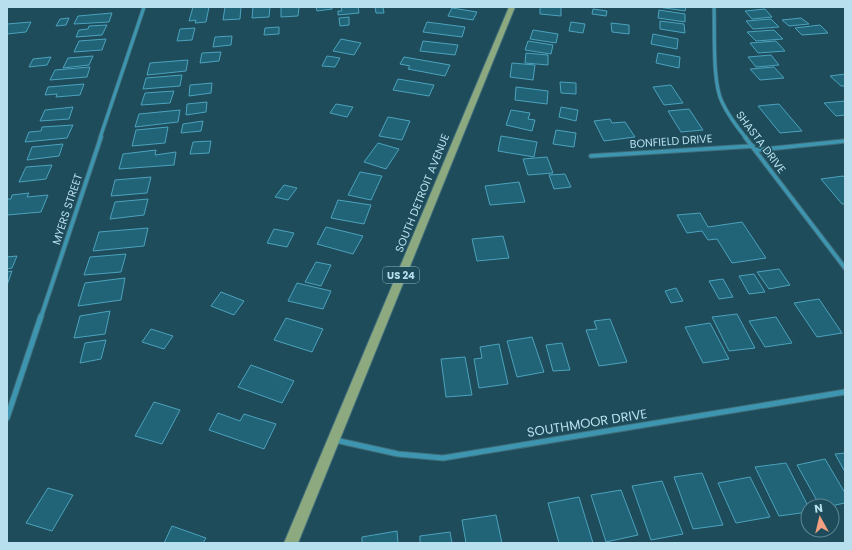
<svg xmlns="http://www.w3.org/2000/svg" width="852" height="550" font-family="Poppins,sans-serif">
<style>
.building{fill:#216478;stroke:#4ca2bd}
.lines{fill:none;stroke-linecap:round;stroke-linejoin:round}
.street-far2-casing{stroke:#3f6c7a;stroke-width:4.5}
.street-far1-casing{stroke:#3f6c7a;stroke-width:5.5}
.street-casing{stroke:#3f6c7a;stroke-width:7}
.primary-casing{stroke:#3f6c7a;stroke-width:2}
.street-far2{stroke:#3d95af;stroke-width:3}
.street-far1{stroke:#3d95af;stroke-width:3.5}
.street{stroke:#3d95af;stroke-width:5}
.primary{fill:#8da980;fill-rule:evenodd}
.labels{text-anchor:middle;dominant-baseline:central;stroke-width:3;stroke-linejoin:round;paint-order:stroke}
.shield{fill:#1e4c5a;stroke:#8ab3c1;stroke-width:1}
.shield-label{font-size:10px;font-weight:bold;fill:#b8dfed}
.street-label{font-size:11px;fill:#b8dfed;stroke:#1e4c5a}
.near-street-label{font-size:13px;fill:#b8dfed;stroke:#1e4c5a}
</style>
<rect width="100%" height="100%" fill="#1e4c5a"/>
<path class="building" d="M 193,7 L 209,7 L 206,22 L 195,23 L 196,20 L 189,21 Z
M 225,7 L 241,7 L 240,19 L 223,20 Z
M 253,7 L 270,7 L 269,17 L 252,18 Z
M 281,7 L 299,7 L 298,16 L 281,17 Z
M 316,7 L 332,7 L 332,9 L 317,11 Z
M 341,7 L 358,7 L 359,13 L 338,15 L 338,11 L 342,11 Z
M 375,7 L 383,7 L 384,13 L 376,13 Z
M 540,7 L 561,7 L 561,16 L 540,14 Z
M 658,7 L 686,7 L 685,11 Z
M 452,8 L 477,12 L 473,20 L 448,16 Z
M 593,9 L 607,11 L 606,16 L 592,14 Z
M 765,9 L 772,17 L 752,19 L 745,11 Z
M 659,10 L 685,14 L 685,22 L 658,18 Z
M 112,13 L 109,22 L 74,24 L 78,16 Z
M 349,17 L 349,25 L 340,26 L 339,18 Z
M 69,18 L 66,25 L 56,26 L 60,19 Z
M 801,18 L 809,24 L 789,26 L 782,20 Z
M 771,19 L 779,27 L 753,29 L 746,21 Z
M 660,21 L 684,24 L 685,33 L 660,29 Z
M 31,22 L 26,32 L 7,34 L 7,24 Z
M 427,22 L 465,27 L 462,37 L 423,32 Z
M 571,22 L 585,24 L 583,33 L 569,31 Z
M 611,23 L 629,25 L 629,34 L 612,32 Z
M 107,25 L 102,35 L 76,37 L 79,30 L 88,29 L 89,26 Z
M 820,25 L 828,33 L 802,35 L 795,28 Z
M 279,27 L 279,34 L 264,35 L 265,28 Z
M 195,28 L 192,40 L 177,41 L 180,29 Z
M 533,30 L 558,34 L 556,43 L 530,39 Z
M 774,30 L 783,39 L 756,41 L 747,32 Z
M 653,34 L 678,39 L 677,49 L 651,44 Z
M 232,36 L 231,45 L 213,47 L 215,37 Z
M 106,39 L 102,50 L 74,52 L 79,41 Z
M 341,39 L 361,43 L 354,55 L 333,51 Z
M 423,41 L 458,45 L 455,55 L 420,51 Z
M 528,41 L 553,45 L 551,54 L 525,50 Z
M 776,41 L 785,51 L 758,53 L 750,43 Z
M 221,52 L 219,61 L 200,63 L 202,53 Z
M 526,53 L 548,55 L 548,65 L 525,63 Z
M 658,53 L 680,57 L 679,68 L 656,63 Z
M 771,55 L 779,65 L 756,67 L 748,57 Z
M 93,56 L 89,65 L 63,68 L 68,58 Z
M 327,56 L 340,58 L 335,67 L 322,66 Z
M 51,57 L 47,65 L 29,67 L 33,59 Z
M 404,57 L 450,65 L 445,76 L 408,69 L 410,66 L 400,64 Z
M 188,60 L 186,71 L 147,75 L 150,63 Z
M 512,63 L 535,65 L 533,80 L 510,77 Z
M 90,67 L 87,77 L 50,80 L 55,70 Z
M 774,67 L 784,78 L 760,80 L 750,69 Z
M 845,74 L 845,86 L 841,86 L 830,76 Z
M 182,75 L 180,86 L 143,89 L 146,78 Z
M 398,79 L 434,85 L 429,96 L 393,90 Z
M 560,82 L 576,83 L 576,94 L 561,93 Z
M 212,83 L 211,93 L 189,96 L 190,85 Z
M 84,84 L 80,95 L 56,97 L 57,94 L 45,95 L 48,87 Z
M 671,85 L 683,103 L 664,105 L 653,87 Z
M 516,87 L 548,91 L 547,104 L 515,100 Z
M 174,91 L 170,103 L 141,105 L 145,93 Z
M 845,101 L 845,115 L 836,116 L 824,103 Z
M 207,102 L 206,112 L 186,115 L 187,104 Z
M 336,104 L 353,107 L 347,117 L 330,113 Z
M 779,104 L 802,131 L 780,133 L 758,106 Z
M 73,107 L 69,119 L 40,121 L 45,110 Z
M 561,107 L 578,110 L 576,121 L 559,117 Z
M 689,109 L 703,130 L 681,132 L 668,111 Z
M 180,110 L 178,122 L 135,127 L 139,114 Z
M 511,110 L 530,113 L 528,119 L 535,120 L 532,131 L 506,125 Z
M 388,117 L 410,121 L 402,140 L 379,136 Z
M 610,119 L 612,123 L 625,122 L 635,137 L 604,141 L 594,121 Z
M 203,121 L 201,131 L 181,133 L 183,124 Z
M 73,125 L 67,138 L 25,142 L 29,132 L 41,131 L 42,127 Z
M 168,127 L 165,143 L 132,146 L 136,130 Z
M 556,130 L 576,133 L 574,147 L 553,144 Z
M 501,136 L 537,142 L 534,157 L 498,151 Z
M 211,141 L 209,153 L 190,154 L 193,142 Z
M 378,143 L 399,149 L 386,169 L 364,162 Z
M 63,144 L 59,156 L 27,160 L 32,147 Z
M 156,150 L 155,155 L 176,152 L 174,165 L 119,169 L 123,154 Z
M 547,157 L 553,173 L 528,175 L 523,159 Z
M 52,165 L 46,179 L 19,182 L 26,167 Z
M 360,172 L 382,176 L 371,200 L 348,195 Z
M 565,174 L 571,187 L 554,189 L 549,175 Z
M 843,176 L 845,178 L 845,204 L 842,204 L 821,179 Z
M 151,177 L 147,193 L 111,196 L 115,180 Z
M 519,182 L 525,202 L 490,205 L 485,186 Z
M 284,185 L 297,188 L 288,200 L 275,197 Z
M 29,193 L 27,197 L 48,195 L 41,212 L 7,215 L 7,199 L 11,199 L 12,195 Z
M 148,199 L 144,215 L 110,219 L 115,202 Z
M 338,200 L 371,205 L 364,224 L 331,218 Z
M 700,213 L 708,227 L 742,222 L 766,258 L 732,263 L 717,239 L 708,240 L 702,231 L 687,233 L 677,215 Z
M 326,227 L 363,236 L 353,254 L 317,244 Z
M 148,228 L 144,246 L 93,251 L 99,232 Z
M 274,229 L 294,233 L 287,247 L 267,243 Z
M 503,236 L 509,258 L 477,261 L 472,239 Z
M 126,254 L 121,272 L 84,275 L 90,257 Z
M 17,256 L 12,268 L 7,269 L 7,257 Z
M 316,262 L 331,265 L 321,286 L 305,282 Z
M 779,269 L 790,285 L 769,289 L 757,272 Z
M 12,271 L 7,285 L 7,272 Z
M 754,274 L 765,292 L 749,294 L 739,276 Z
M 125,278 L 121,300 L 78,306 L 85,283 Z
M 723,279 L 733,297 L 719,299 L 709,281 Z
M 297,283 L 331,291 L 323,309 L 288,301 Z
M 676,288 L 683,301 L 671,303 L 665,291 Z
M 221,292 L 244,301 L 234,315 L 211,306 Z
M 819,299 L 842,333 L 817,337 L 794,303 Z
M 110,311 L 105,334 L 74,338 L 80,316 Z
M 737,314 L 755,348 L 729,351 L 712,317 Z
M 776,317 L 792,343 L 765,347 L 749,321 Z
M 286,318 L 323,329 L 312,352 L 274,340 Z
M 610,319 L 627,362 L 599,366 L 586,330 L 597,329 L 594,321 Z
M 710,323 L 729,359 L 703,363 L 685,327 Z
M 151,329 L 173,336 L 164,349 L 142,342 Z
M 532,337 L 544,372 L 517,377 L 507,341 Z
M 106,340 L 101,359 L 80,363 L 85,343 Z
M 562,343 L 570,370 L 553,371 L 546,345 Z
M 499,344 L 508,384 L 479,388 L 474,359 L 482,358 L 480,347 Z
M 465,357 L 472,395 L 446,397 L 441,359 Z
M 251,365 L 294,381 L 282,403 L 238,387 Z
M 154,402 L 180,410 L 162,444 L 135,436 Z
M 218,413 L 240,421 L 244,414 L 276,424 L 264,449 L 209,430 Z
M 845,453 L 845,472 L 835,454 Z
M 825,459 L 845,493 L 845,503 L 831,506 L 820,506 L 797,465 Z
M 786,463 L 808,506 L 808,512 L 779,516 L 755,467 Z
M 702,473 L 723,525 L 693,529 L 674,477 Z
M 750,477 L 770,517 L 736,523 L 718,483 Z
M 662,481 L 683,534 L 651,540 L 632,486 Z
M 48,488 L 73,495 L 52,531 L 26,523 Z
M 621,490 L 638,535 L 606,542 L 591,495 Z
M 579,497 L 593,543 L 559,543 L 548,503 Z
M 496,515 L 502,543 L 466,543 L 462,520 Z
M 172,526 L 206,538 L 203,543 L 164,543 Z
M 397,531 L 398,543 L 362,543 L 362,537 Z
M 450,532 L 452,543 L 420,543 L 420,536 Z"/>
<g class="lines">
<g class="street-far2-casing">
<path id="street-far2" d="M 714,7 C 715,31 712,82 722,102 C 728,115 737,127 746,138
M 100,138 L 144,7"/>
</g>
<g class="street-far1-casing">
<path id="street-far1" d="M 745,137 L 845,268
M 756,150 L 845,141
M 591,156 L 753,146
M 41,317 L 101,137"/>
</g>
<g class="street-casing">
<path id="street" d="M 7,418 L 41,316
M 335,440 L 398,454 L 443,458 L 845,392"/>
</g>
<g class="primary-casing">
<path id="primary" d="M 509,7 L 515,7 L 298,543 L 284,543 Z"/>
</g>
<use href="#street-far2" class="street-far2"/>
<use href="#street-far1" class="street-far1"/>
<use href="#street" class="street"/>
<use href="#primary" class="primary"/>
</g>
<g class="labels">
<rect class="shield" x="383" y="267" width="36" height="16" rx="3"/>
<g class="shield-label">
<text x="401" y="275">US 24</text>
</g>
<g class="street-label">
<text transform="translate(671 141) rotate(-4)">BONFIELD DRIVE</text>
<text transform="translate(761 142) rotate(53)">SHASTA DRIVE</text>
<text transform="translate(422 193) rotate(-68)">SOUTH DETROIT AVENUE</text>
<text transform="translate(67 209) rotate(-72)">MYERS STREET</text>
</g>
<g class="near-street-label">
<text transform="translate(587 423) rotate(-9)">SOUTHMOOR DRIVE</text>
</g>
</g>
<rect width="852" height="550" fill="none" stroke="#b8dfed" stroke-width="16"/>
<g transform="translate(820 518) rotate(352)"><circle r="19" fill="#1e4c5a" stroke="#5c8795"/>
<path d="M0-3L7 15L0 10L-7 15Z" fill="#f2a081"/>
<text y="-6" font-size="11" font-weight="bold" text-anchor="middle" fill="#b8dfed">N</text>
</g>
</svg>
